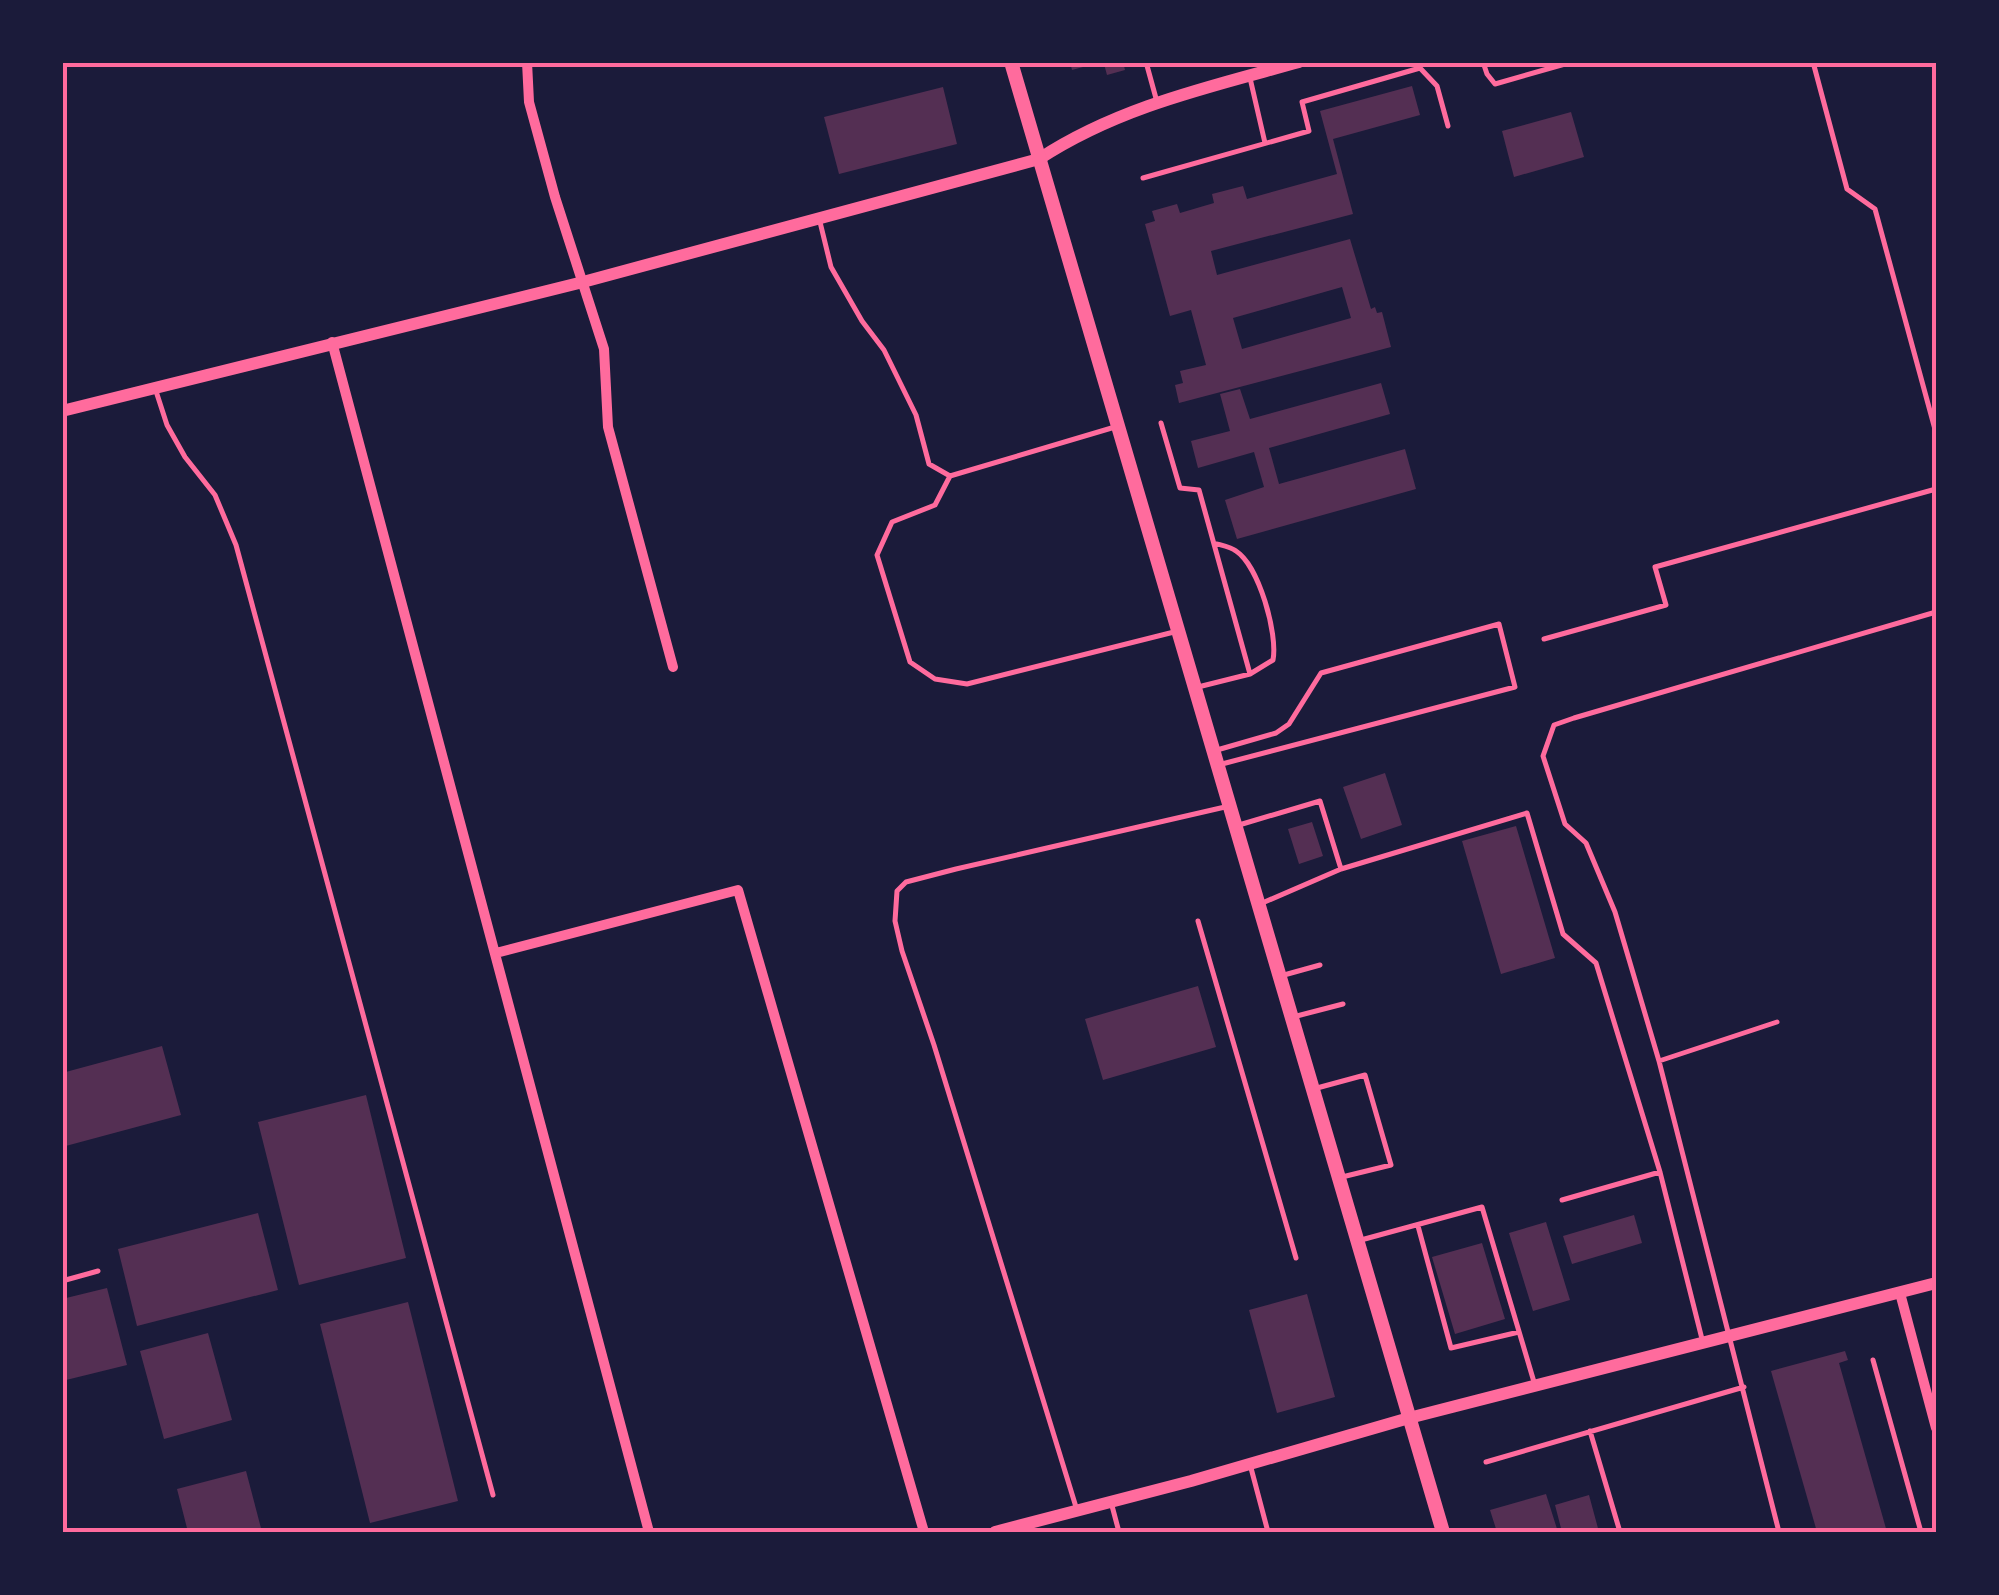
<svg xmlns="http://www.w3.org/2000/svg" width="1999" height="1595" font-family="'Space Grotesk',sans-serif">
<style>
.building{fill:#542f53;fill-rule:evenodd}
.lines{fill:none;stroke-linecap:round;stroke-linejoin:round}
.service{stroke:#ff6b9d;stroke-width:5}
.minor{stroke:#ff6b9d;stroke-width:10}
.tertiary{stroke:#ff6b9d;stroke-width:12}
.secondary{stroke:#ff6b9d;stroke-width:14}
.neatline{fill:none;stroke:#ff6b9d;stroke-width:4}
</style>
<rect width="100%" height="100%" fill="#1b1b3a"/>
<path class="building" d="M 1070,62 L 1123,62 L 1125,70 L 1107,75 L 1104,64 L 1094,67 L 1094,64 L 1072,70 Z
M 1412,86 L 1420,115 L 1333,139 L 1353,214 L 1211,251 L 1217,275 L 1350,239 L 1371,309 L 1375,307 L 1377,313 L 1382,312 L 1391,347 L 1179,403 L 1175,385 L 1183,383 L 1180,371 L 1206,365 L 1191,310 L 1170,316 L 1145,224 L 1155,221 L 1152,211 L 1177,204 L 1180,213 L 1214,203 L 1212,194 L 1243,186 L 1247,199 L 1337,174 L 1320,111 ZM 1342,287 L 1351,318 L 1242,349 L 1233,318 Z
M 943,87 L 957,144 L 839,174 L 824,117 Z
M 1571,112 L 1584,157 L 1514,177 L 1502,131 Z
M 1381,383 L 1390,414 L 1269,448 L 1279,484 L 1405,449 L 1416,489 L 1237,539 L 1225,500 L 1264,487 L 1254,452 L 1198,468 L 1191,441 L 1230,431 L 1220,394 L 1240,389 L 1250,419 Z
M 1385,773 L 1402,825 L 1361,839 L 1343,787 Z
M 1312,822 L 1323,856 L 1299,864 L 1288,829 Z
M 1516,826 L 1555,958 L 1501,974 L 1462,841 Z
M 1198,986 L 1216,1047 L 1103,1080 L 1085,1019 Z
M 162,1046 L 181,1115 L 62,1147 L 62,1073 Z
M 366,1095 L 406,1258 L 299,1285 L 258,1122 Z
M 258,1213 L 278,1290 L 137,1326 L 118,1249 Z
M 1634,1215 L 1642,1243 L 1572,1264 L 1563,1236 Z
M 1546,1222 L 1570,1300 L 1533,1311 L 1509,1233 Z
M 1482,1243 L 1505,1319 L 1455,1334 L 1432,1257 Z
M 107,1288 L 127,1365 L 62,1381 L 62,1299 Z
M 1307,1294 L 1335,1397 L 1277,1413 L 1249,1310 Z
M 408,1302 L 458,1501 L 370,1523 L 320,1324 Z
M 208,1333 L 232,1420 L 164,1439 L 140,1351 Z
M 1845,1351 L 1848,1360 L 1839,1363 L 1887,1532 L 1817,1532 L 1771,1371 Z
M 246,1471 L 262,1532 L 188,1532 L 177,1489 Z
M 1546,1494 L 1558,1532 L 1497,1532 L 1490,1510 Z
M 1589,1495 L 1599,1532 L 1562,1532 L 1555,1505 Z"/>
<g class="lines">
<path class="service" d="M 1146,62 L 1157,102
M 1483,62 L 1487,74 L 1495,84 L 1572,62
M 1813,62 L 1847,189 L 1875,209 L 1936,433
M 1250,78 L 1265,143
M 1143,178 L 1309,131 L 1302,102 L 1420,68 L 1437,86 L 1448,126
M 820,222 L 831,267 L 862,321 L 884,350 L 916,415 L 929,464 L 950,476
M 155,388 L 167,425 L 185,457 L 215,495 L 236,545 L 493,1495
M 1161,423 L 1180,488 L 1199,490 L 1250,674
M 1115,427 L 950,476 L 935,505 L 892,522 L 877,555 L 910,662 L 935,679 L 967,684 L 1178,631
M 1544,639 L 1666,605 L 1655,567 L 1936,489
M 1198,687 L 1250,674 L 1273,660 C 1278,634 1259,566 1236,551 C 1231,547 1220,545 1214,543
M 1217,750 L 1276,733 L 1289,724 L 1321,673 L 1499,624 L 1515,687 L 1222,764
M 1239,825 L 1320,801 L 1341,869
M 1260,904 L 1341,869 L 1527,813 L 1563,934 L 1596,963 L 1660,1172 L 1702,1339
M 1198,921 L 1296,1258
M 1284,975 L 1320,965
M 1293,1017 L 1343,1004
M 1659,1061 L 1777,1022
M 1317,1088 L 1365,1075 L 1391,1165 L 1342,1177
M 1562,1200 L 1660,1172
M 1418,1226 L 1451,1348 L 1519,1332
M 1361,1240 L 1482,1207 L 1534,1382
M 62,1281 L 98,1271
M 1873,1360 L 1921,1532
M 1590,1431 L 1620,1532
M 1486,1462 L 1744,1387
M 1251,1468 L 1268,1532
M 1111,1502 L 1119,1532
M 1076,1507 L 934,1045 L 902,951 L 895,921 L 897,891 L 906,882 L 956,869 L 1225,807
M 1779,1532 L 1659,1061 L 1615,912 L 1586,843 L 1565,824 L 1543,756 L 1554,725 L 1574,718 L 1936,612"/>
<path class="minor" d="M 527,62 L 529,102 L 555,197 L 604,349 L 608,427 L 673,667
M 332,342 L 649,1532
M 496,953 L 738,890 L 924,1532
M 1900,1293 L 1936,1428"/>
<path class="tertiary" d="M 62,411 L 583,282 L 1039,159 C 1118,107 1209,87 1299,62
M 995,1532 L 1191,1481 L 1409,1418 L 1936,1283"/>
<path class="secondary" d="M 1011,62 L 1443,1532"/>
</g>
<rect width="1999" height="1595" fill="none" stroke="#1b1b3a" stroke-width="130"/>
<rect x="65" y="65" width="1869" height="1465" class="neatline"/>
</svg>
